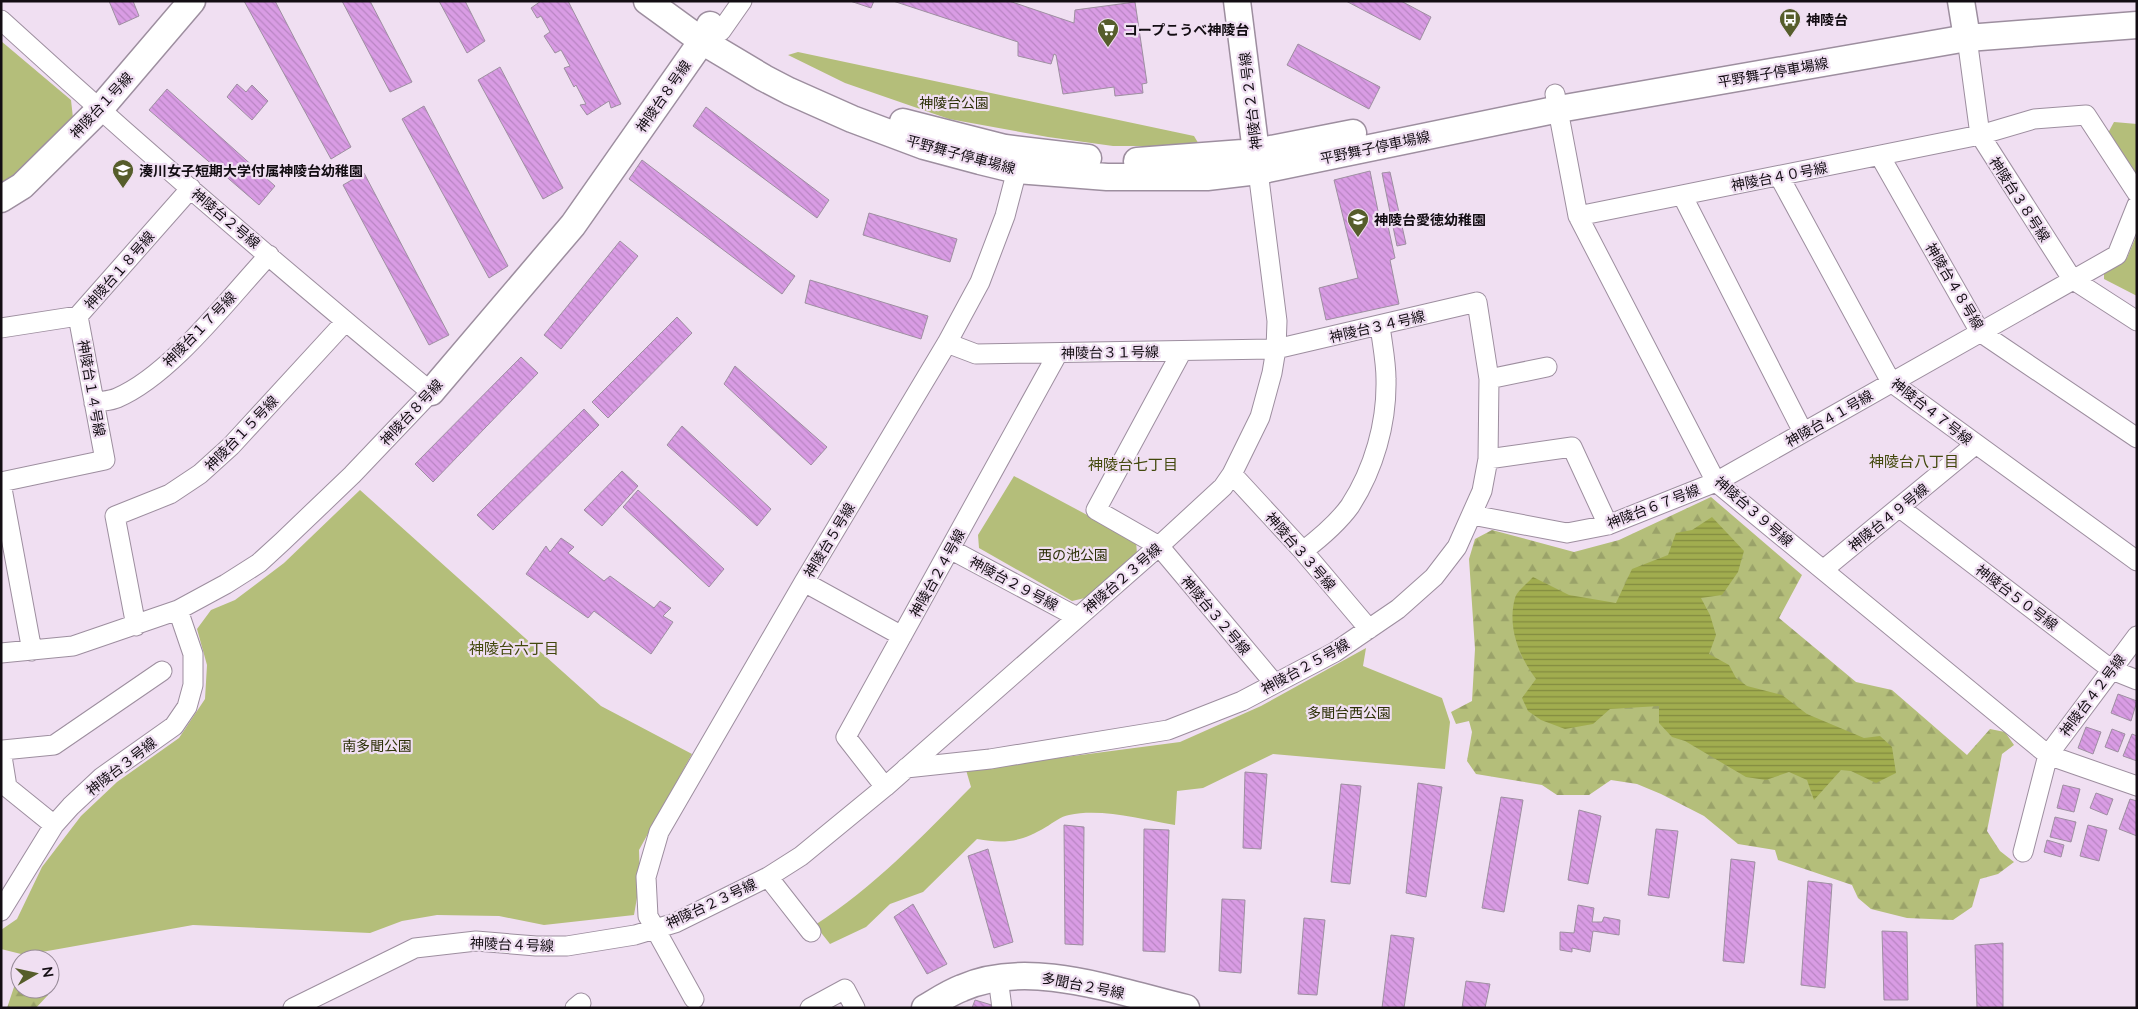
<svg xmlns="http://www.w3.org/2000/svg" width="2138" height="1009" font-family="Lato,'Noto Sans JP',sans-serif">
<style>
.forest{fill:url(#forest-firs)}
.green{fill:#b4be7a}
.water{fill:url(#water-rules)}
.building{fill:url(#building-back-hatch);stroke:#9e8fa1}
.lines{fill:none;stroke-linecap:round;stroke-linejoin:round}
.street-casing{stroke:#9d8e9f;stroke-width:21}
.secondary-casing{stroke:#9d8e9f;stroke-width:29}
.street{stroke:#fff;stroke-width:19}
.secondary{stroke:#fff;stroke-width:26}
.labels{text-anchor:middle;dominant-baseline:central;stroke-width:4.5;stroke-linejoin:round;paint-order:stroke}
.poi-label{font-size:14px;font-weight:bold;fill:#130d13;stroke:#f0dff2;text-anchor:start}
.street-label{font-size:14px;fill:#130d13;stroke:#f0dff2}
.park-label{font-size:14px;fill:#2d3108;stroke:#f0dff2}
.neighbourhood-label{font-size:15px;fill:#42480c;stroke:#f0dff2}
</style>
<defs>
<pattern id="forest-firs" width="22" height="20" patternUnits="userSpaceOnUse" patternTransform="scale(1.25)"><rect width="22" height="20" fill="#b4be7a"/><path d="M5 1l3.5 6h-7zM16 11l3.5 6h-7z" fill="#9aa269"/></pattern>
<pattern id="water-rules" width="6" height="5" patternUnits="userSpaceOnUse" patternTransform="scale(1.25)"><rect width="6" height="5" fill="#a1ad4f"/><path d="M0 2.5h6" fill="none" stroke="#828b40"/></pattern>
<pattern id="building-back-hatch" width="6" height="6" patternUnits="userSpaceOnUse" patternTransform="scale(1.25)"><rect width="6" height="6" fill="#d99ce4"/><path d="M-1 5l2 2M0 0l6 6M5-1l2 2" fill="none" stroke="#b985c3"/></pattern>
</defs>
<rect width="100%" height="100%" fill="#f0dff2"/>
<path class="forest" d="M 1711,497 L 1802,575 L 1779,618 L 1856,682 L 1892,690 L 1967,755 L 1990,729 L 2005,732 L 2014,745 L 2002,754 L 1987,831 L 2000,851 L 2014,862 L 1998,874 L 1980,879 L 1972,907 L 1953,920 L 1907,918 L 1871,909 L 1858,898 L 1852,885 L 1778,860 L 1775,850 L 1738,844 L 1704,816 L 1661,794 L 1637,784 L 1611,780 L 1589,795 L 1557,795 L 1542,785 L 1476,774 L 1467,761 L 1472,732 L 1469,721 L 1456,724 L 1451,712 L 1472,701 L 1475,649 L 1469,559 L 1475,539 L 1492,530 L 1574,552 L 1619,540 Z
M 18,975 L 20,976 L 20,989 L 48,989 L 48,995 L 36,1008 L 7,1008 Z"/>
<path class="green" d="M 1,41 L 71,100 L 73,118 L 25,168 L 1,183 Z
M 798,52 L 1194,136 L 1200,146 L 1113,146 L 1048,137 L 949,119 L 845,83 L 788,55 Z
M 2114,122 L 2137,124 L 2137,181 L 2108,133 Z
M 2137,234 L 2137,296 L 2104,279 L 2104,271 L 2127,258 Z
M 1014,476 L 1136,541 L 1137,554 L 1085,598 L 1072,601 L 979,548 L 978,535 Z
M 360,490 L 601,706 L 692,754 L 639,850 L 640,880 L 634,915 L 544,925 L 499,916 L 437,915 L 402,921 L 370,933 L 193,925 L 25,955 L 1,949 L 1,930 L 17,919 L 42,867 L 81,816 L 117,782 L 179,738 L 205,699 L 207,665 L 197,629 L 211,610 L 235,600 L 284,563 Z
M 1366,648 L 1363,666 L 1442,698 L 1450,722 L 1445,769 L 1273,754 L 1203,788 L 1177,791 L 1175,825 C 1142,820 1103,808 1069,815 C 1061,816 1053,823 1046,827 C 1021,842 1005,844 977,839 L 923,892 L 890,904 L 866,927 L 830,944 L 815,925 C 874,887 922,837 971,787 L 966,770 L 1180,742 L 1261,706 Z"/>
<path class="water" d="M 1712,517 L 1744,551 L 1738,572 L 1722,595 L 1701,598 L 1710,615 L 1716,635 L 1709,654 L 1729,665 L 1736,678 L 1747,686 L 1782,695 L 1807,714 L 1864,738 L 1880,736 L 1892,747 L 1896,773 L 1876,783 L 1851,771 L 1841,770 L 1814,800 L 1807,780 L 1789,772 L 1766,780 L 1746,777 L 1685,741 L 1672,737 L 1659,723 L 1659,706 L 1610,709 L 1593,724 L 1565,729 L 1541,720 L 1528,711 L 1522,698 L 1536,679 C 1519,656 1507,627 1515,598 C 1517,591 1528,583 1533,577 L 1569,595 L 1616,603 L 1632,569 L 1668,555 L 1676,533 L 1692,530 Z"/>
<path class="building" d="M 109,1 L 133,1 L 139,16 L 119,25 Z
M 244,1 L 275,1 L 351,147 L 331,159 Z
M 342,1 L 370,1 L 412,82 L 390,92 Z
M 439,1 L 465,1 L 485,41 L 467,53 Z
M 568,1 L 621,104 L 611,108 L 609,101 L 587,115 L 580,105 L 586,104 L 576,85 L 574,87 L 564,68 L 570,66 L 561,50 L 555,53 L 544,36 L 550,32 L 541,16 L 537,18 L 531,8 L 541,1 Z
M 850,1 L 874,1 L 871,8 Z
M 893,1 L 1009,1 L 1074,23 L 1075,10 L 1135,2 L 1147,83 L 1142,84 L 1143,93 L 1115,96 L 1114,87 L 1063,94 L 1056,55 L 1054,54 L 1051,64 L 1018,56 L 1018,42 Z
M 1346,1 L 1401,1 L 1431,17 L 1420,40 Z
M 1298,44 L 1380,87 L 1369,109 L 1287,65 Z
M 500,67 L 563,188 L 543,199 L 478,80 Z
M 237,84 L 246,92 L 252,85 L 268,101 L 252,120 L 227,97 Z
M 167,89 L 275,186 L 259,205 L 149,110 Z
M 424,106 L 508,266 L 489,278 L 402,119 Z
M 706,107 L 829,200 L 817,218 L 693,126 Z
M 642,160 L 795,276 L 782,294 L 629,179 Z
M 1370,171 L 1381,226 L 1388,226 L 1395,258 L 1390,260 L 1399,304 L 1326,320 L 1319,288 L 1358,278 L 1334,180 Z
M 1390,172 L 1406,244 L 1397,246 L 1382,173 Z
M 364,173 L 449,335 L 429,345 L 343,185 Z
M 869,213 L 957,239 L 950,262 L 863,235 Z
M 620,241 L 638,256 L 561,349 L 544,335 Z
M 810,280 L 928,316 L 921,339 L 805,303 Z
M 677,317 L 692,333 L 608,418 L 592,402 Z
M 521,357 L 538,373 L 433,482 L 415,464 Z
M 735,366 L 827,447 L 811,465 L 724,384 Z
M 584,409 L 599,425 L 493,530 L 477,515 Z
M 682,426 L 771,509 L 757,526 L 667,445 Z
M 622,471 L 638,486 L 602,526 L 584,510 Z
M 638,490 L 724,569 L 709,587 L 623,507 Z
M 561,538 L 574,547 L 568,553 L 604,581 L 610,576 L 654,608 L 660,601 L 671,608 L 663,616 L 673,622 L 651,654 L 594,611 L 588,618 L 526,574 L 546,546 L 550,552 Z
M 2118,694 L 2137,701 L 2131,721 L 2111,713 Z
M 2086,727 L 2101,732 L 2093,754 L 2078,748 Z
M 2112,729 L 2125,734 L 2118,752 L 2105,747 Z
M 2132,734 L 2137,736 L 2137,761 L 2123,756 Z
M 1245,772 L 1267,774 L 1261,849 L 1243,848 Z
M 1418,783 L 1442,787 L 1426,897 L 1406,893 Z
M 1341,784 L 1361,786 L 1350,884 L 1331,882 Z
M 2063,785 L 2080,789 L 2074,812 L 2057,808 Z
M 2096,793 L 2113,799 L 2107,815 L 2090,808 Z
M 1501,797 L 1523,800 L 1504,912 L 1482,908 Z
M 2130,799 L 2137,801 L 2137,836 L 2119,829 Z
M 1579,810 L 1601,816 L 1588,884 L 1568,880 Z
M 2055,817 L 2076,822 L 2071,842 L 2050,837 Z
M 1064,825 L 1084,827 L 1083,945 L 1065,944 Z
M 2088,825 L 2107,830 L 2099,861 L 2080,856 Z
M 1144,829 L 1169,830 L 1165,952 L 1143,951 Z
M 1656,829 L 1678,831 L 1669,898 L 1648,895 Z
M 2047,840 L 2064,845 L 2061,857 L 2044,852 Z
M 988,849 L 1013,942 L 994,948 L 968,856 Z
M 1731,859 L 1755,862 L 1744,963 L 1723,961 Z
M 1808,881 L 1832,884 L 1825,988 L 1801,985 Z
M 1222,899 L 1245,900 L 1241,973 L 1219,971 Z
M 913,904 L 947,964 L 927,974 L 894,917 Z
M 1578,905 L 1594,908 L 1592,922 L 1602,922 L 1604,917 L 1620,920 L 1619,935 L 1593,931 L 1590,952 L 1572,948 L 1572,952 L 1560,950 L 1560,932 L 1574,933 Z
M 1304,918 L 1325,920 L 1317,995 L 1298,994 Z
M 1882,931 L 1907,932 L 1908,1000 L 1884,1000 Z
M 1391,935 L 1414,938 L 1404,1008 L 1382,1008 Z
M 2003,943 L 2003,1008 L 1977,1008 L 1975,945 Z
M 1466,981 L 1490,984 L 1485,1008 L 1462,1008 Z
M 975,1000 L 995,1006 L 994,1008 L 972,1008 Z"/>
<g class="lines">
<g class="street-casing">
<path id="street" d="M 1,20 C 141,148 285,272 431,392 L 352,475 L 283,541 L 259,563 L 226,584 L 178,610 L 73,646 L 1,653
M 721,31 L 742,1
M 1967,38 L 1980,135 L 2072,279 L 2137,321
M 1555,94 L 1578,216 L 1716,482 L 2048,755 L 2137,786
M 1880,156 L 1980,332 L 2137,438
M 1779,176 L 1891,382 L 2137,561
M 1682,195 L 1803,432
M 1578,216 L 1980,135 L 2034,119 L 2086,115 L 2137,193
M 1,328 L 78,316 L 191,188
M 1182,351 L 1096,510 L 1159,546 L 1274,683
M 1489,379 L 1547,367
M 94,403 C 101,401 110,401 117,398 C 171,375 228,299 269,255
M 1488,459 L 1572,447 L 1608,525
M 1232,474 L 1303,551 L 1369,629
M 1,482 L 105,460 L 78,316
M 1,483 L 32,651
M 1900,508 L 2112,670 L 2137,680
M 1472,515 L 1567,533 L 1608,525 L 1716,482 L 2117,255 L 2137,205
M 950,549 L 1077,617
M 1303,551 C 1320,538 1337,524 1350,506 C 1374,469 1387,423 1386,379 C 1386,361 1382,343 1380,325
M 1823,570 L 1976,444
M 804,582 L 902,636
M 136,626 L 115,516 L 170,494 L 200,474 L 231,446 L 345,322
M 1,750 L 7,787 L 54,825
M 3,750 L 54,745 L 162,671
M 906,768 L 990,759 L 1168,730 L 1242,701 L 1335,652 L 1398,609 L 1434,577 L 1457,547 L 1482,491 L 1488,459 L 1489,379 L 1477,302 L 1276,349 L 976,354 L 947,343
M 885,787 L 846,737 L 1058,353
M 2023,852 L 2048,755 L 2137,636
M 768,877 L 811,932
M 1,911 L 54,825 L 71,806 L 102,777 L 174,726 L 187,707 L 193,685 L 193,654 L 178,610
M 998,978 L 1002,1008
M 694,999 L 648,916 L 646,877 L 659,832 L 804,582 L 947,343 L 980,282 L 1005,216 L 1017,170 L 1018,158
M 293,1008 L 415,948 L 476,941 L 536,946 L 567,946 L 635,935 L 675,923 L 768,877 L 801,856 L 885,787 L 1159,546 L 1223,487 L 1232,474 L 1260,417 L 1272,373 L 1276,349 L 1277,321 L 1258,171
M 575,1008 L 581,1003
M 810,1008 L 845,989 L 855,1008"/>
</g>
<g class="secondary-casing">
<path id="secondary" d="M 647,1 L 702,41 L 764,78 L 789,91 L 852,119 L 924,146 L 980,161 L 1017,170 L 1107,177 L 1207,177 L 1258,171 L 1559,109 L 1967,38 L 2137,25
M 1237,1 L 1258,168
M 1961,1 L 1967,38
M 903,122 L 1005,148 L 1088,158
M 1137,161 L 1256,152 L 1353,133
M 1,199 L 22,186 L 99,110 L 192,1
M 431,392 L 573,225 L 702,41 L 710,25
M 925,1008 C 937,1001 949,993 962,988 C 1029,958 1118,992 1186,1008"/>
</g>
<use href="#street" class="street"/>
<use href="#secondary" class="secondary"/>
</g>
<defs>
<g id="bus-pin" transform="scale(1.125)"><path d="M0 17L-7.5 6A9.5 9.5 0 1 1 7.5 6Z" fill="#565d2b" stroke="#f0dff2"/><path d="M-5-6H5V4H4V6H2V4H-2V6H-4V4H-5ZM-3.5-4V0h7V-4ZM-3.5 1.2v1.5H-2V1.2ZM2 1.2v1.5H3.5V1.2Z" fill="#fff"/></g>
<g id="supermarket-pin" transform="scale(1.125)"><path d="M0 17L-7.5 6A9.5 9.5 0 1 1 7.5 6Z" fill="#565d2b" stroke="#f0dff2"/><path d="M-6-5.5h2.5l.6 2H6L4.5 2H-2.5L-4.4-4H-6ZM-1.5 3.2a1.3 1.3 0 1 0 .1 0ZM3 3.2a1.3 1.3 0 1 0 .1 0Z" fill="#fff"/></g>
<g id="school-pin" transform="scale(1.125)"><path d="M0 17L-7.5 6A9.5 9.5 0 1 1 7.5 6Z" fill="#565d2b" stroke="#f0dff2"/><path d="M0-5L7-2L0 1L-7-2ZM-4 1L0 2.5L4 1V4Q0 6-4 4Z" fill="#fff"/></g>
</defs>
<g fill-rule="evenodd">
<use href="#bus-pin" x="1790" y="19"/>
<use href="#supermarket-pin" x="1108" y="29"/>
<use href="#school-pin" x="123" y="170"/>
<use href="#school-pin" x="1358" y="219"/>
</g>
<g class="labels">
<g class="poi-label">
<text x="1806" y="19">神陵台</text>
<text x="1124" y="29">コープこうべ神陵台</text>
<text x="139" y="170">湊川女子短期大学付属神陵台幼稚園</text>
<text x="1374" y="219">神陵台愛徳幼稚園</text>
</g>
<g class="street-label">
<text transform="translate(1773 72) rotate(-10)">平野舞子停車場線</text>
<text transform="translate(663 96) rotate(-55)">神陵台８号線</text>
<text transform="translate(1250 101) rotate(-97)">神陵台２２号線</text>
<text transform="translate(101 105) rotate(-47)">神陵台１号線</text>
<text transform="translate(1375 147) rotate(-12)">平野舞子停車場線</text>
<text transform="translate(961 154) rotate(15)">平野舞子停車場線</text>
<text transform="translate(1779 176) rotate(-11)">神陵台４０号線</text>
<text transform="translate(2020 199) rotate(57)">神陵台３８号線</text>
<text transform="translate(226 218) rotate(40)">神陵台２号線</text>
<text transform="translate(119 270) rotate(-49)">神陵台１８号線</text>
<text transform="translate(1955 286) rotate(59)">神陵台４８号線</text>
<text transform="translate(1377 326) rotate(-13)">神陵台３４号線</text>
<text transform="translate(199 329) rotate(-46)">神陵台１７号線</text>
<text transform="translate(1110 352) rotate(-1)">神陵台３１号線</text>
<text transform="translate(92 388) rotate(80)">神陵台１４号線</text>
<text transform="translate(1932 411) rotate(38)">神陵台４７号線</text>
<text transform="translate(411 412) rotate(-47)">神陵台８号線</text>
<text transform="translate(1829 418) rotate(-30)">神陵台４１号線</text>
<text transform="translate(241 433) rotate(-46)">神陵台１５号線</text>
<text transform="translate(1653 506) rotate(-21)">神陵台６７号線</text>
<text transform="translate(1754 511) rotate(41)">神陵台３９号線</text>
<text transform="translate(1888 517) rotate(-39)">神陵台４９号線</text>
<text transform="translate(829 540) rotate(-59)">神陵台５号線</text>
<text transform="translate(1301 551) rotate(49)">神陵台３３号線</text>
<text transform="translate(937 573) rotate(-61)">神陵台２４号線</text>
<text transform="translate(1122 578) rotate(-41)">神陵台２３号線</text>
<text transform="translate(1014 583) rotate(28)">神陵台２９号線</text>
<text transform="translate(2017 597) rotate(37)">神陵台５０号線</text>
<text transform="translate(1216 615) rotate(50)">神陵台３２号線</text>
<text transform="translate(1305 666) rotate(-29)">神陵台２５号線</text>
<text transform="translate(2092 695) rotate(-53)">神陵台４２号線</text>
<text transform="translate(121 766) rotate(-38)">神陵台３号線</text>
<text transform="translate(711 903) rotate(-25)">神陵台２３号線</text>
<text transform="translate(512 944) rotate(2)">神陵台４号線</text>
<text transform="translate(1083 985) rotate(11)">多聞台２号線</text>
</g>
<g class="park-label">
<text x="954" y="102">神陵台公園</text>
<text x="1073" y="554">西の池公園</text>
<text x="1349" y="712">多聞台西公園</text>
<text x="377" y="745">南多聞公園</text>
</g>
<g class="neighbourhood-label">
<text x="1914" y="461">神陵台八丁目</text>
<text x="1133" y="464">神陵台七丁目</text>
<text x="514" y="648">神陵台六丁目</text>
</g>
</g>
<rect width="2138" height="1009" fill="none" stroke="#130d13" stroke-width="5"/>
<g transform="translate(35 974) rotate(81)"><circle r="24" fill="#f0dff2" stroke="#988b99"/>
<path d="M0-4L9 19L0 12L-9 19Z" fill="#565d2b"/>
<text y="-8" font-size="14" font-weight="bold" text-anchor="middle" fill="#130d13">N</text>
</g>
</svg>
